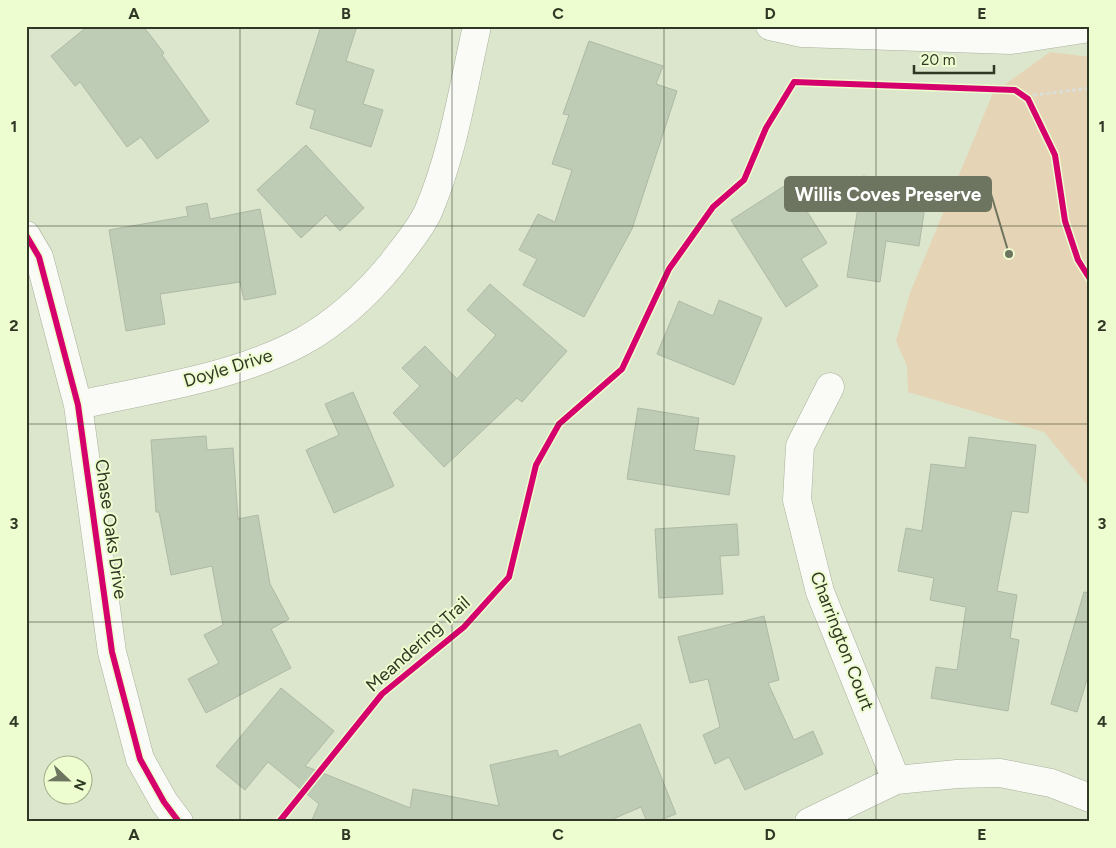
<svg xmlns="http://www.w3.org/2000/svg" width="1116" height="848" font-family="Figtree,sans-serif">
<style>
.green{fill:#e5d4b5}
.building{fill:#beccb5;stroke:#aeb9a7}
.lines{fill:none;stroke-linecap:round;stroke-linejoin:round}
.minor-casing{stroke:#a9b19d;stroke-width:29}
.path{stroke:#daded5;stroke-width:3;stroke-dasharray:4 2.5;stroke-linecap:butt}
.minor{stroke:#fafbf7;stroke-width:28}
.cycleway-casing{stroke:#edfdcf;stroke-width:9}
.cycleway{stroke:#d6006c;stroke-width:6}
.grid{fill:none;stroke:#313725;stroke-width:1;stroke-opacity:0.55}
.labels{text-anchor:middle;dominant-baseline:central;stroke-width:4;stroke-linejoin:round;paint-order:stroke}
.street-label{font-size:18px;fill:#313725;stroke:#edfdcf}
.leader{fill:none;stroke:#6d745f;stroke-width:2}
.callout-dot{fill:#6d745f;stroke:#edfdcf;stroke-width:2}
.callout{fill:#6d745f;stroke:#6d745f;stroke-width:2}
.callout-label{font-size:19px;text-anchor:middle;font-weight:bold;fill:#fff}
.neatline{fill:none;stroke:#313725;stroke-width:2}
.grid-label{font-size:16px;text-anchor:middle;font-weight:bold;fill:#313725}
</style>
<rect width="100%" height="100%" fill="#dce6cc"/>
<path class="green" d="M 1050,52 L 1090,57 L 1090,488 L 1044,432 L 908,392 L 907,366 L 896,341 L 910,293 L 993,93 Z"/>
<path class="building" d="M 88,26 L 143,26 L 164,53 L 162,55 L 209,121 L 157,159 L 141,137 L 127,147 L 80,82 L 75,86 L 51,56 Z
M 321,26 L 357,26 L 346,61 L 374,70 L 363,104 L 383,110 L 371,147 L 310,128 L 315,110 L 296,104 Z
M 589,41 L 663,66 L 656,84 L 677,91 L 632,229 L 584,317 L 523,285 L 537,259 L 519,250 L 538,214 L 555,222 L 572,170 L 552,164 L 569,115 L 563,114 Z
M 306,145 L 364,208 L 340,231 L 326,215 L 301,238 L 257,190 Z
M 863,176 L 928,186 L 919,246 L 886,241 L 880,282 L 847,277 Z
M 789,183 L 827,243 L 801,259 L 818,286 L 786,307 L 731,220 Z
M 207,203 L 210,219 L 260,209 L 276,294 L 244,300 L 240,282 L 160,294 L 165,324 L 126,331 L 109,230 L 188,216 L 186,207 Z
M 490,284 L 567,351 L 522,402 L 517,398 L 444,467 L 393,413 L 420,386 L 402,368 L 425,346 L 457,379 L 496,335 L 467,310 Z
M 719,300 L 762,318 L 734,385 L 657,354 L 679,301 L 713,316 Z
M 353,392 L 394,486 L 334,513 L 306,450 L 339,435 L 325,404 Z
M 638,408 L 699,418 L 694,450 L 735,456 L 729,495 L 627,479 Z
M 206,436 L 207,450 L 233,448 L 238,519 L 258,515 L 270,584 L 289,619 L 271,629 L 291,668 L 206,713 L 188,679 L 219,663 L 204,635 L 223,625 L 212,566 L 171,575 L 159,512 L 156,512 L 151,440 Z
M 969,437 L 1036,445 L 1028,513 L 1012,511 L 997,591 L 1017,595 L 1010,638 L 1019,640 L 1008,711 L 931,698 L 936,667 L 957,670 L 966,607 L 930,600 L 934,578 L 898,571 L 906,528 L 922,531 L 931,464 L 965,468 Z
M 737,524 L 739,555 L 720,556 L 723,594 L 659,598 L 655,529 Z
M 1084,592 L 1090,593 L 1090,670 L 1077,712 L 1051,704 Z
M 764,616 L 779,680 L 768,683 L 794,740 L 813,731 L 823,754 L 745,790 L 729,757 L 715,764 L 703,735 L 720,727 L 708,679 L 690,683 L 678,637 Z
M 281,688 L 334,731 L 305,766 L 410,808 L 413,789 L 499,806 L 490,765 L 557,750 L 559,757 L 640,724 L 676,814 L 655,822 L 647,822 L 641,807 L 606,822 L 311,822 L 319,804 L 268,762 L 245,790 L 216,766 Z"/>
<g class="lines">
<g class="minor-casing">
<path id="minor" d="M 770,26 L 802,33 L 1011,40 L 1090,28
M 26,235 L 39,257 L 78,405 L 112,652 L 140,759 L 164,802 L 179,822
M 830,387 L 800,446 L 797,500 L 820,592 L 896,780
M 78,405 C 152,389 237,377 303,341 C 337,322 367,294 391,265 C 403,249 419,231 428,212 C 453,154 463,88 477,26
M 809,822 L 896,780 L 957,774 L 1000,773 L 1051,783 L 1090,798"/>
</g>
<path class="path" d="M 1028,99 L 1034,95 L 1090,88"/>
<use href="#minor" class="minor"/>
<g class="cycleway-casing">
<path id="cycleway" d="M 26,235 L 39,257 L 78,405 L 112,652 L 140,759 L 164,802 L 179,822
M 279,822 L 382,694 L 464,627 L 509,577 L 536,465 L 559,424 L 622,369 L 669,269 L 713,207 L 744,180 L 766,128 L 794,82 L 1015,90 L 1028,99 L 1055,155 L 1065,221 L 1078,260 L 1090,279"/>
</g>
<use href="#cycleway" class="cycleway"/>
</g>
<path class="grid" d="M 240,26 L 240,822M 452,26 L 452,822M 664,26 L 664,822M 876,26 L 876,822M 26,226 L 1090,226M 26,424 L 1090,424M 26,622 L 1090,622"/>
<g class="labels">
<g class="street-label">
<text transform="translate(228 368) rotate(-17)">Doyle Drive</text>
<text transform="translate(111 529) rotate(82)">Chase Oaks Drive</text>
<text transform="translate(842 641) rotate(69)">Charrington Court</text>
<text transform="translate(418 644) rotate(-42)">Meandering Trail</text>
</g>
</g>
<path class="leader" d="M1009 254L991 194"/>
<circle class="callout-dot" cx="1009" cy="254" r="5"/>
<rect class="callout" x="785" y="177" width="206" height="34" rx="5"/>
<g class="callout-label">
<text x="888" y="201">Willis Coves Preserve</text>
</g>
<rect width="1116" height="848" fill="none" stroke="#edfdcf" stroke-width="55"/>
<g transform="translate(68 780) rotate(112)"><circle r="24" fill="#edfdcf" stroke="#a2ae8b"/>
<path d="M0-4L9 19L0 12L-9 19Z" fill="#6d745f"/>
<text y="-8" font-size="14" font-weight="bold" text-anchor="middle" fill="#313725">N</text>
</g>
<path d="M914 65v8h80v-8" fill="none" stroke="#313725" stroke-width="2.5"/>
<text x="921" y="65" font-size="15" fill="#313725" stroke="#edfdcf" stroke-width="4" paint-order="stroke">20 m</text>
<rect x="28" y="28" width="1060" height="792" class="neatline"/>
<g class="grid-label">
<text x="134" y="19">A</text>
<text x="346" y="19">B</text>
<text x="558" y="19">C</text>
<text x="770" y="19">D</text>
<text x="982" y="19">E</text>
<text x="14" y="132">1</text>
<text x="1102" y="132">1</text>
<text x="14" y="331">2</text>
<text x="1102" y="331">2</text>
<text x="14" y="529">3</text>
<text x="1102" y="529">3</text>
<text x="14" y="727">4</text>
<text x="1102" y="727">4</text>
<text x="134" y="840">A</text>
<text x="346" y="840">B</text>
<text x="558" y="840">C</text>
<text x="770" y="840">D</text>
<text x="982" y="840">E</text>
</g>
</svg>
